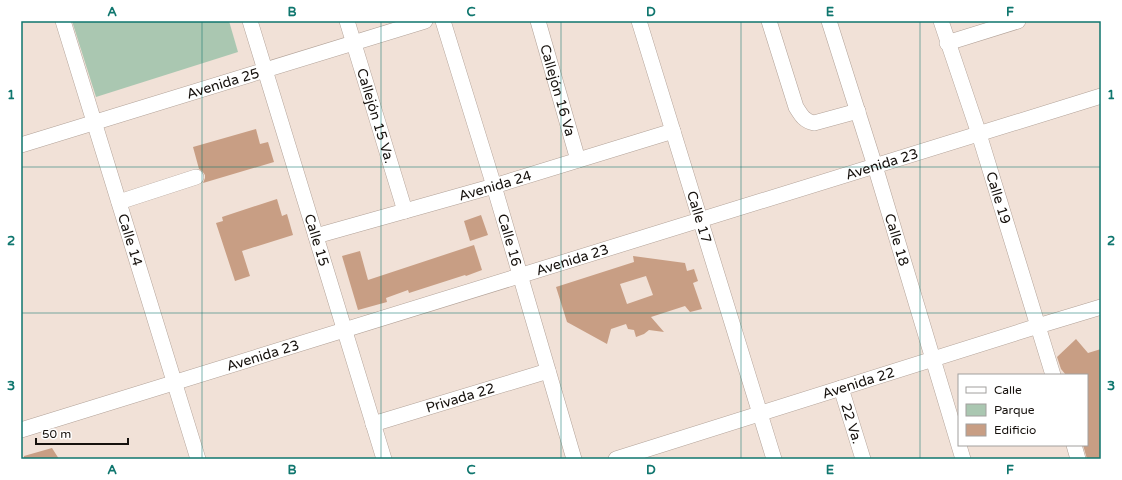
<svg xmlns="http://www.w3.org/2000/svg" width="1122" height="480" font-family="'Varela Round',sans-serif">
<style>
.green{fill:#aac7b1}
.building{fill:#c89e84;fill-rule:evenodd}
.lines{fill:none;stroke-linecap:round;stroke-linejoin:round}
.minor-casing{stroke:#b2a298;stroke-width:16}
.minor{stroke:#fff;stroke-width:15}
.grid{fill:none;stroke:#0f766e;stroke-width:1;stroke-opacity:0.55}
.labels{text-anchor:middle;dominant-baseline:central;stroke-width:4;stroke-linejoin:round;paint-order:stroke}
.street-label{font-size:14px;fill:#16110d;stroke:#fff}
.neatline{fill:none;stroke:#0f766e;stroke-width:1.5}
.grid-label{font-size:13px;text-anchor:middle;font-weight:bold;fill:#0f766e}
</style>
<rect width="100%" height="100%" fill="#f1e1d7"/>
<path class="green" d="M 72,21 L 229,21 L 238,52 L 96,97 Z"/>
<path class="building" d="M 256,129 L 260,144 L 268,142 L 274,162 L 203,183 L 205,178 L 205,175 L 202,171 L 199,169 L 193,147 Z
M 277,199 L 282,216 L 287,214 L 293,235 L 242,251 L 250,276 L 235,281 L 216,223 L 223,221 L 222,217 Z
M 481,215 L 488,235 L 470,241 L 464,221 Z
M 474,245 L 482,270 L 466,276 L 465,275 L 409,293 L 408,290 L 386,298 L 387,302 L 358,310 L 342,256 L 360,251 L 368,280 Z
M 633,256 L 685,263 L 687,271 L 694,269 L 698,281 L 693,283 L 702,309 L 690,312 L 685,306 L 651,317 L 664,332 L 649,330 L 644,334 L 636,337 L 634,330 L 628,329 L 626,324 L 611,329 L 607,344 L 567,322 L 556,287 L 634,262 ZM 646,276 L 653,295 L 627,304 L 620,284 Z
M 1076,339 L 1088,353 L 1101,349 L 1101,459 L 1087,459 L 1083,445 L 1087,445 L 1087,375 L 1066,375 L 1061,369 L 1057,357 Z
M 52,448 L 59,459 L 24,459 L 24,456 Z"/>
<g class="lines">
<g class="minor-casing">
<g id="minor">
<path id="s1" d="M 63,21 L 198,459"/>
<path id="s2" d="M 250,21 L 384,459"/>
<path id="s3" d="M 347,21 L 405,211"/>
<path id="s4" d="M 443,21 L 494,186 L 574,459"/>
<path id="s5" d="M 538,21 L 578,160"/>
<path id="s6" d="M 639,21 L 774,459"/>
<path d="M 769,21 L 796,107 C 801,115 804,121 814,123 L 858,111"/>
<path id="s7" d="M 829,21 L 875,166 L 963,459"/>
<path id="s8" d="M 941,21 L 979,134 L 1053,375"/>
<path d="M 947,43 L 1018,21"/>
<path id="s9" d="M 21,145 L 425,21"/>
<path d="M 119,202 L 196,177"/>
<path id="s10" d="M 316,236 L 494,186 L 673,131"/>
<path id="s11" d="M 841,388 L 863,459"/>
<path id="s12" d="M 373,424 L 548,371"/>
<path id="s13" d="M 21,430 L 1101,96"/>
<path d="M 1074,445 L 1078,459"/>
<path id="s14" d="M 616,459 L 1038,326 L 1101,307"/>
</g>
</g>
<use href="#minor" class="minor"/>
</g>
<path class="grid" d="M 202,21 L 202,459M 381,21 L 381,459M 561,21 L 561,459M 741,21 L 741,459M 920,21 L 920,459M 21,167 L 1101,167M 21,313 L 1101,313"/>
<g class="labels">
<g class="street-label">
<text stroke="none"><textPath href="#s9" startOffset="211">Avenida 25</textPath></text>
<text stroke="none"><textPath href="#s5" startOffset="72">Callejón 16 Va</textPath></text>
<text stroke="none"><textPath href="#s3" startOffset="99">Callejón 15 Va.</textPath></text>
<text stroke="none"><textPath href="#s13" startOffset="901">Avenida 23</textPath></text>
<text stroke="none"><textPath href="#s10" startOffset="186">Avenida 24</textPath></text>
<text stroke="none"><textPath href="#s8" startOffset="186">Calle 19</textPath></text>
<text stroke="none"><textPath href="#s6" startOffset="205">Calle 17</textPath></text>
<text stroke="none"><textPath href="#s1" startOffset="229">Calle 14</textPath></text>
<text stroke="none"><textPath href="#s2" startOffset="229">Calle 15</textPath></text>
<text stroke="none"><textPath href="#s4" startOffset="229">Calle 16</textPath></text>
<text stroke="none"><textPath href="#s7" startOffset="229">Calle 18</textPath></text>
<text stroke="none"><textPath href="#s13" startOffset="577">Avenida 23</textPath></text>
<text stroke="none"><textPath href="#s13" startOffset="253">Avenida 23</textPath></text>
<text stroke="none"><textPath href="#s14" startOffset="254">Avenida 22</textPath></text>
<text stroke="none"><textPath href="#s12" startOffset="91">Privada 22</textPath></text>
<text stroke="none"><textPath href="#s11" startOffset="37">22 Va.</textPath></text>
</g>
</g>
<rect width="1122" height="480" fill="none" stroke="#ffffff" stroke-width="44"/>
<rect x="958" y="374" width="130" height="72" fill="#ffffff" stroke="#a2a09e"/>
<rect x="966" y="387" width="20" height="6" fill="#ffffff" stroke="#a2a09e"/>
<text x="994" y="394" font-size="12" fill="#16110d">Calle</text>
<rect x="966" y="404" width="20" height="12" fill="#aac7b1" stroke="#a2a09e"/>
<text x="994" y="414" font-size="12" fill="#16110d">Parque</text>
<rect x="966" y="424" width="20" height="12" fill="#c89e84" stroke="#a2a09e"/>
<text x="994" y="434" font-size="12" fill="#16110d">Edificio</text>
<path d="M36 438v6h92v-6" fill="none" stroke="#16110d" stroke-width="2"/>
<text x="42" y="438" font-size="12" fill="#16110d" stroke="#ffffff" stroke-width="3" paint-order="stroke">50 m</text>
<rect x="22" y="22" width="1078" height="436" class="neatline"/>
<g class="grid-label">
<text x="112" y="16">A</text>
<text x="292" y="16">B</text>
<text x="471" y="16">C</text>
<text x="651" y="16">D</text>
<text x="830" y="16">E</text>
<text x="1010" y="16">F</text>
<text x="11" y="99">1</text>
<text x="1111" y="99">1</text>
<text x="11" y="245">2</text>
<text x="1111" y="245">2</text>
<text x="11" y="390">3</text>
<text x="1111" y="390">3</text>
<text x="112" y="474">A</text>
<text x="292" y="474">B</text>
<text x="471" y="474">C</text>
<text x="651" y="474">D</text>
<text x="830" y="474">E</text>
<text x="1010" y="474">F</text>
</g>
</svg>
